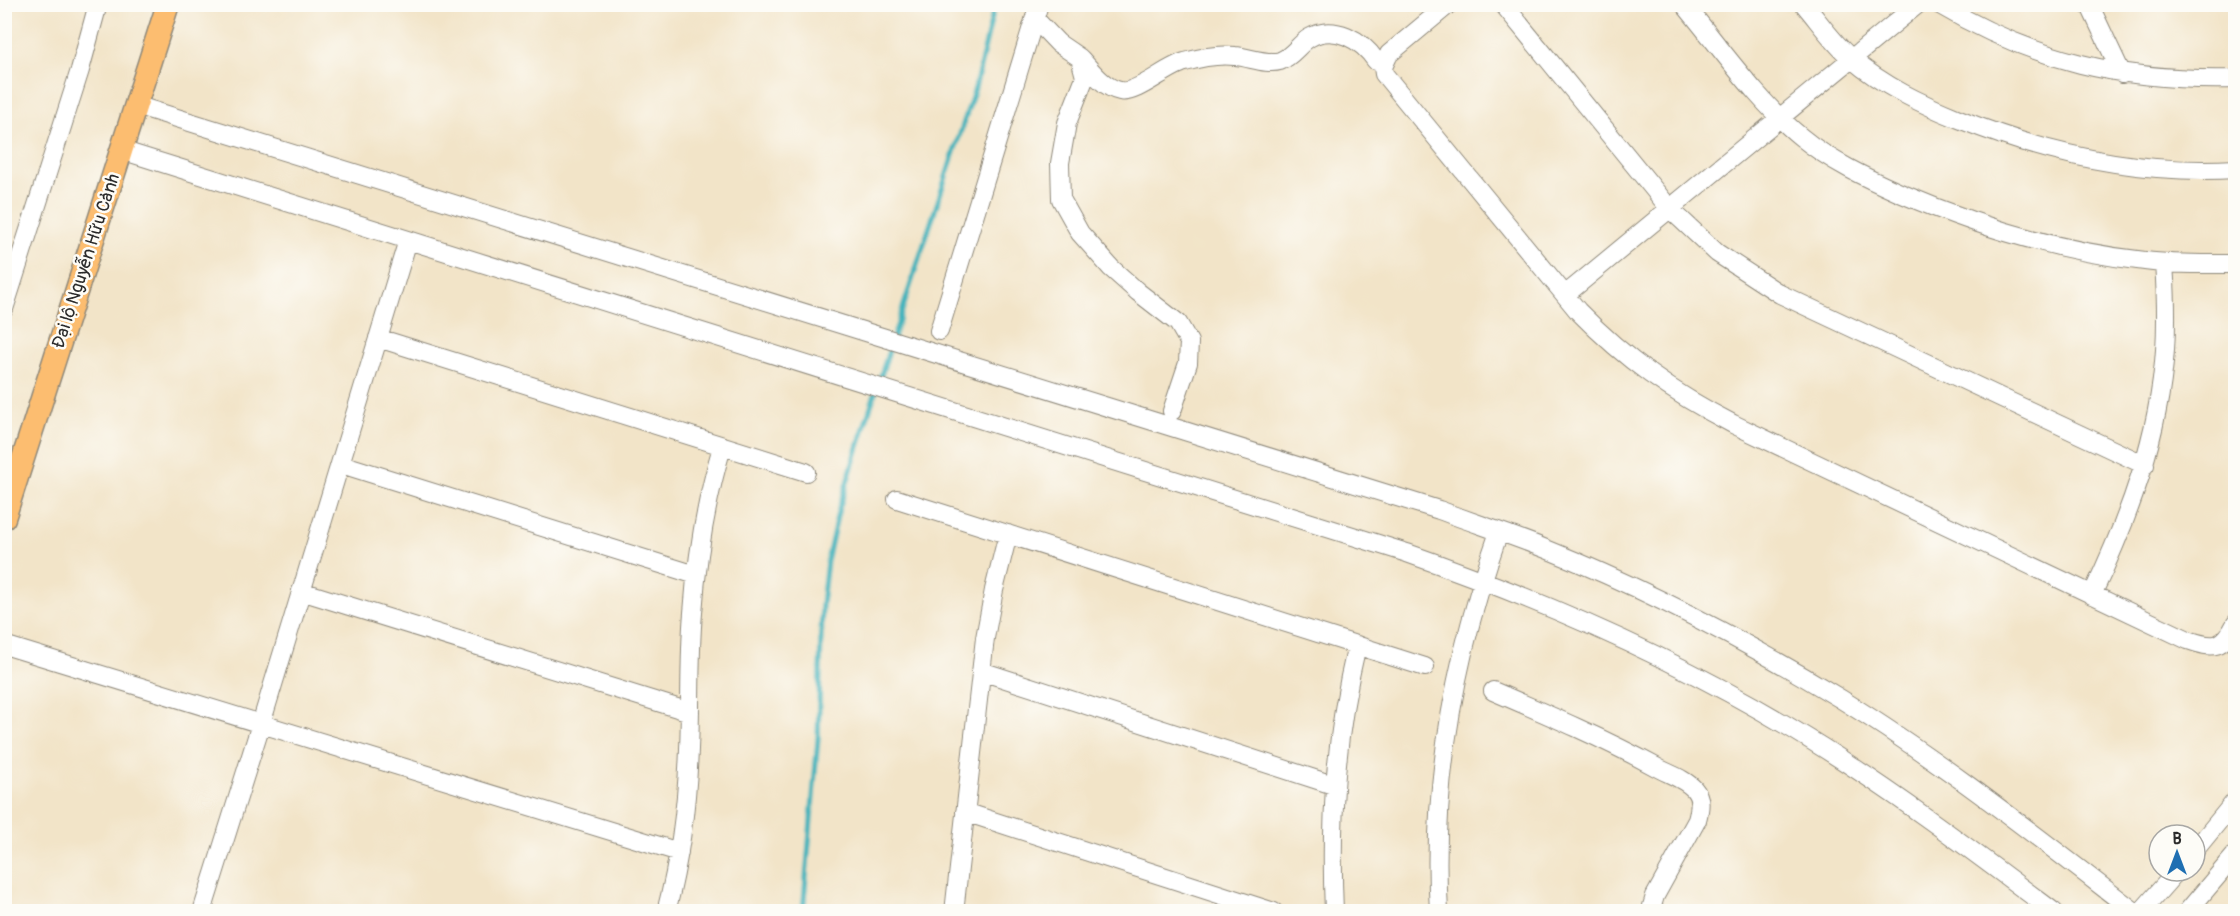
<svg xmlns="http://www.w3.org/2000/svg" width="2240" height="916" font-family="Pangolin,sans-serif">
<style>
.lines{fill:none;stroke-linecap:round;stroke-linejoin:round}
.stream{stroke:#43b3bc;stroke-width:5}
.minor-casing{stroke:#8e887a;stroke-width:20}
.major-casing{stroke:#8e887a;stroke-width:25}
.minor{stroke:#fff;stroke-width:18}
.major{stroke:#fcbd6f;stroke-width:22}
.labels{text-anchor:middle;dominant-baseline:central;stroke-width:5;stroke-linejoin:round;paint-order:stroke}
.street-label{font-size:18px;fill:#2b2b2b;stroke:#fdfcf7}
</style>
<rect width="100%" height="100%" fill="#fdfcf7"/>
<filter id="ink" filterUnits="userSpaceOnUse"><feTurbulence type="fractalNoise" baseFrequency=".0167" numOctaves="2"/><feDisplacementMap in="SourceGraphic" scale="12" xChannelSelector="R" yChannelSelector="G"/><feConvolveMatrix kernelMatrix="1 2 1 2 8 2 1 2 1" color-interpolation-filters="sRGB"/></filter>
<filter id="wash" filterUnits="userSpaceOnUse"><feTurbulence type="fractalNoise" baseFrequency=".008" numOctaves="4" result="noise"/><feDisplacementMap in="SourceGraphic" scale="24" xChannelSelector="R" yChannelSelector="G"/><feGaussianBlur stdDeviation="1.35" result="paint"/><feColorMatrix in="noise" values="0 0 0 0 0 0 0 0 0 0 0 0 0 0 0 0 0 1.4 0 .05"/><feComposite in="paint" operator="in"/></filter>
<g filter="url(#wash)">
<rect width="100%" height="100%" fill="#f2e4c8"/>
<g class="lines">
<path class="stream" d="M 803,912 L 818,739 L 822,604 L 827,561 L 838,512 L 866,421 L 975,88 L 995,4"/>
</g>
</g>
<g filter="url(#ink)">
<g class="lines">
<g class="minor-casing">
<path id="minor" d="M 1449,4 L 1389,54 L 1383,67 L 1384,74 L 1578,311 C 1627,361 1671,392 1733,424 L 2188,640 C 2214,649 2223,649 2236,623
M 1503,4 L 1670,209 L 1717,253 L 1780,294 L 2145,465
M 1684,4 C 1720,47 1759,103 1801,137 C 1830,161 1866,178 1900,193 C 1977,226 2061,252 2145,261 C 2175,265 2205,264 2236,264
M 1804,4 C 1820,23 1834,44 1852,59 C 1883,86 1922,104 1959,119 C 2048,155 2140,175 2236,169
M 1938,4 C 2034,61 2124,82 2236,79
M 2089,4 L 2122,74
M 1036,20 L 1058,43 L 1080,58 L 1085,77 L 1067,123 L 1060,163 L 1061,199 L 1080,233 L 1111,268 L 1138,292 L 1178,323 L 1189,342 L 1188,363 L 1172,411
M 1081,59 C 1092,71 1103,87 1120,91 C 1136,95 1166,67 1185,62 C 1202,57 1218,54 1235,56 C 1249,57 1267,65 1280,61 C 1292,57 1299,44 1309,38 C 1334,23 1362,40 1376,61
M 135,105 L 1439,510 C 1474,523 1511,535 1546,549 C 1648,590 1747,642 1841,699 C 1944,763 2039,838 2135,912
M 121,150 L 1407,553 C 1547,602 1683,661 1809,739 C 1895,792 1974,852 2054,912
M 1565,295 L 1918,4
M 4,309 L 80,70 L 98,4
M 939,331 L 1039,4
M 378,338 L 806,472
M 341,464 L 696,575
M 897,499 L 1425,667
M 301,591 L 690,712
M 2092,595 C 2129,517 2159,437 2165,350 C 2167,321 2166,292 2164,263
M 4,645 L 679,852
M 981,671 L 1333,785
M 1493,691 C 1549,715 1605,739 1658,768 C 1669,774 1685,779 1694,789 C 1702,798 1700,809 1697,820 L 1655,896 L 1652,906 L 1652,912
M 965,812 L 1274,912
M 2195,850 L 2236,800
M 202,912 L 261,724 L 408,240
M 666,912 C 680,859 687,804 689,749 C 691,704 689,658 693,613 C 697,556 706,501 722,447
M 954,912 L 985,638 L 994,590 L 1008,534
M 1334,912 C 1330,819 1335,736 1357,645
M 1439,912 C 1431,781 1455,655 1499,532
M 2141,912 L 2177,871
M 2187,912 L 2236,854"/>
</g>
<g class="major-casing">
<path id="major" d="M 4,518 L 168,4"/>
</g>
<use href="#minor" class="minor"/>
<use href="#major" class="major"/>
</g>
</g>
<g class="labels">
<g class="street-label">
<text transform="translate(86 261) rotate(-72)">Đại lộ Nguyễn Hữu Cảnh</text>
</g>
</g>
<rect width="2240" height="916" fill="none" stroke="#fdfcf7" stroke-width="24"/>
<g transform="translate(2177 853)"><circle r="28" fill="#fdfcf7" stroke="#a9a8a5" stroke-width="1.5"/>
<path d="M0-4.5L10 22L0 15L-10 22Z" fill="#1f6fb2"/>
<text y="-9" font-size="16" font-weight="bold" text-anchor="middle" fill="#2b2b2b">B</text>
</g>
</svg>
